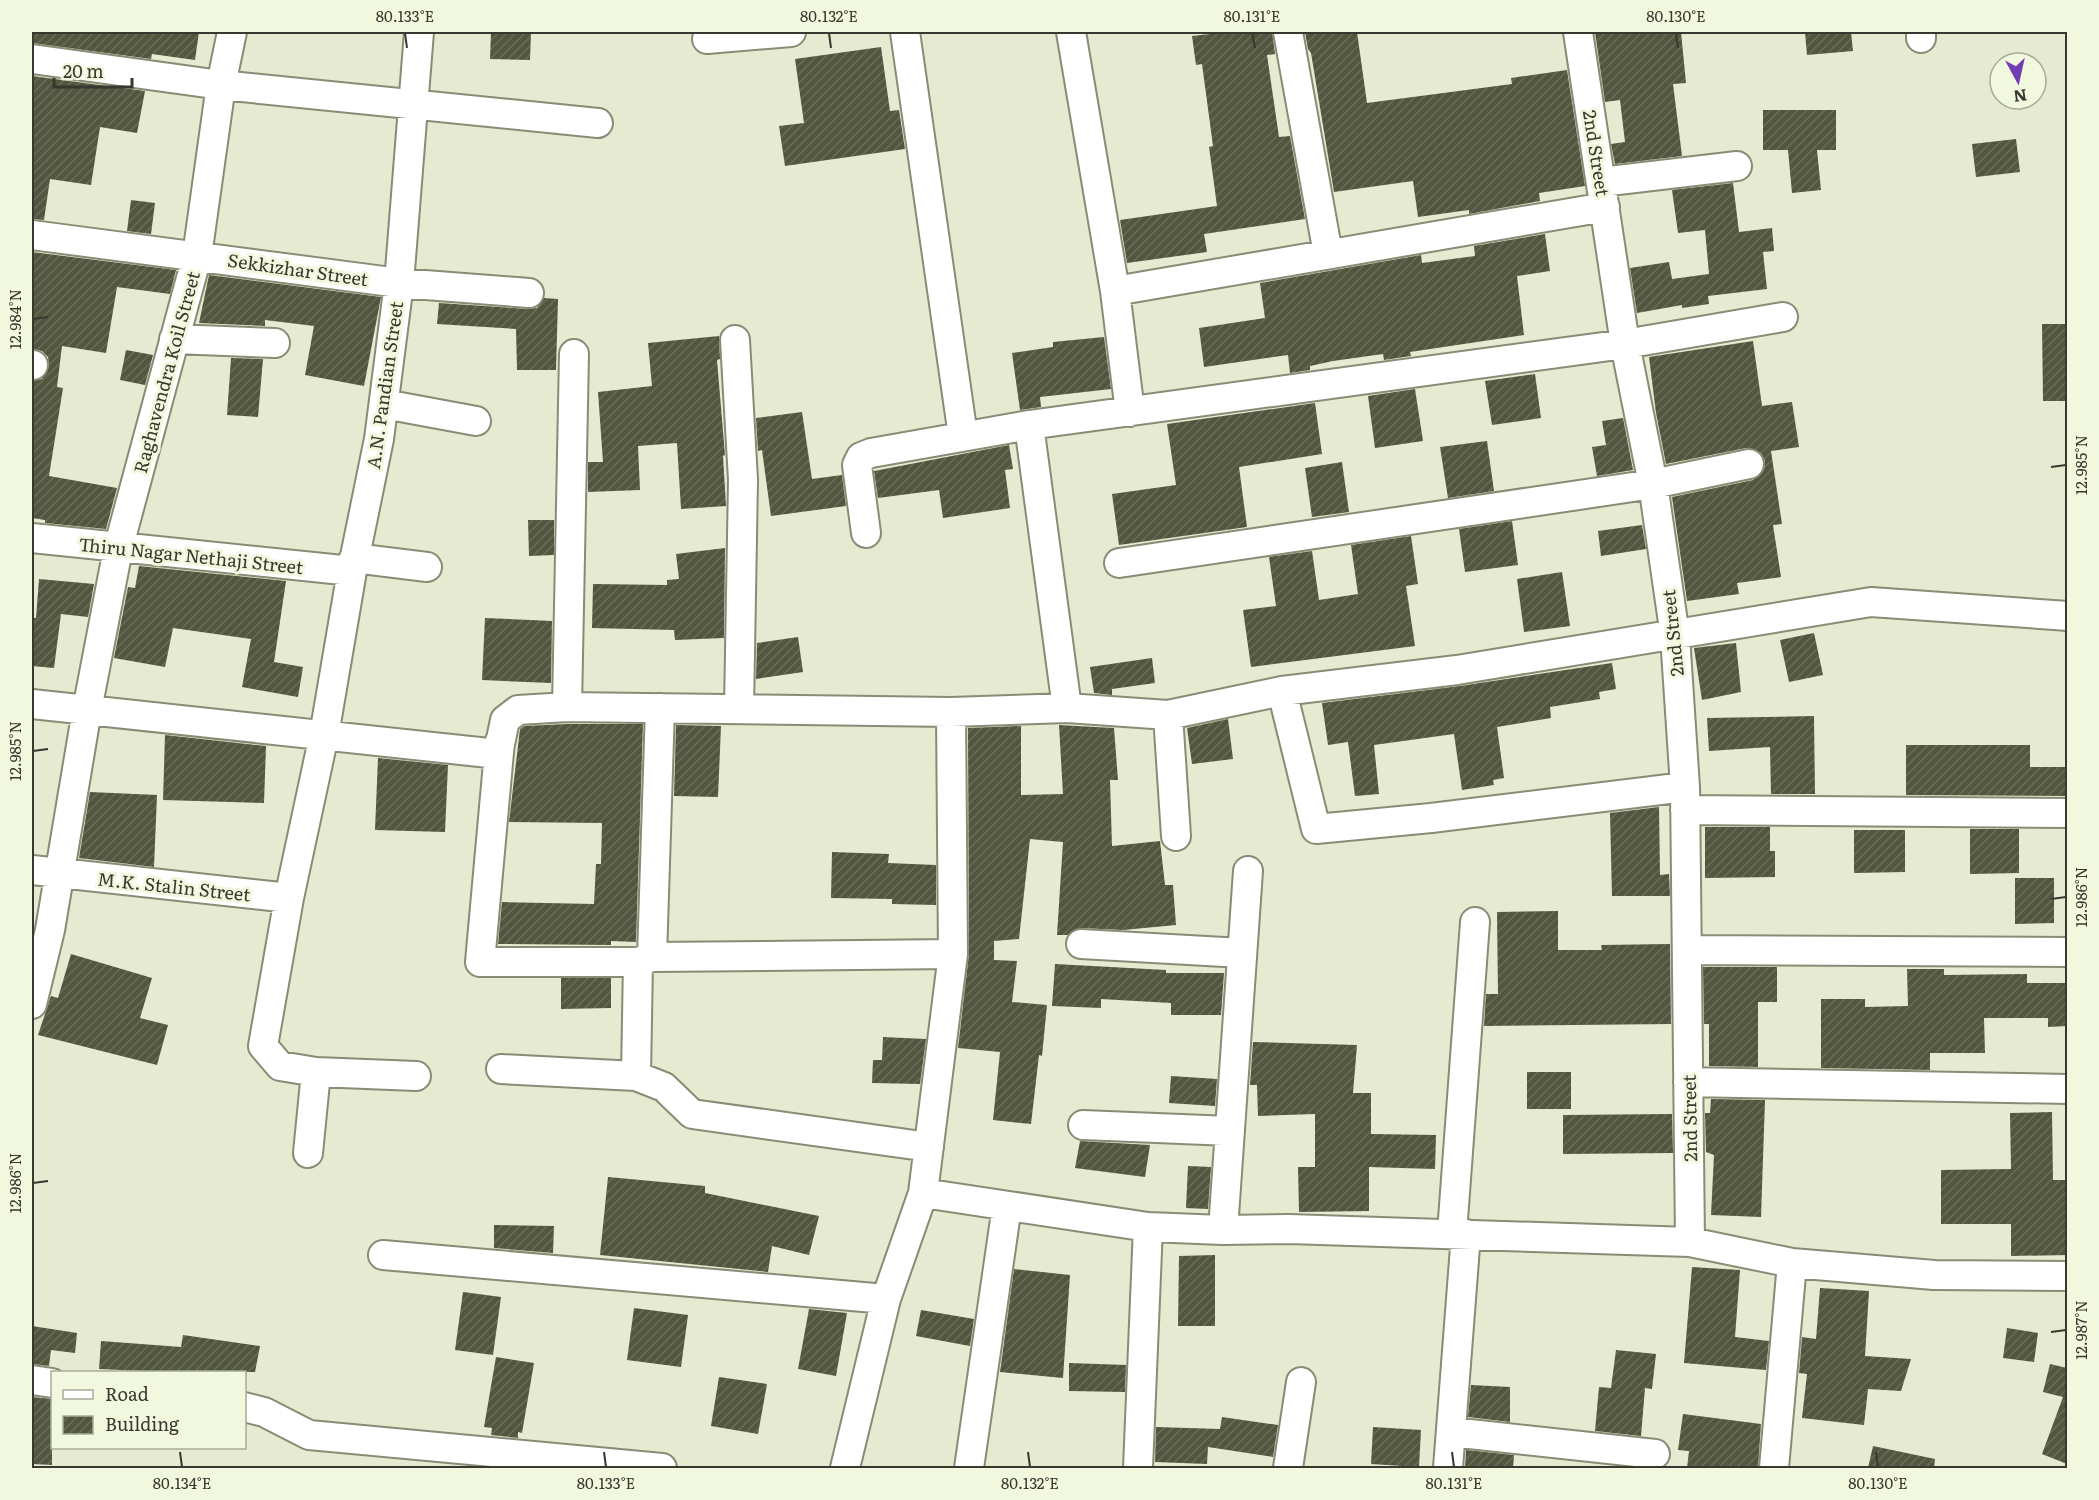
<svg xmlns="http://www.w3.org/2000/svg" width="2099" height="1500" font-family="Literata,serif">
<style>
.building{fill:url(#building-hatch)}
.lines{fill:none;stroke-linecap:round;stroke-linejoin:round}
.minor-casing{stroke:#878c74;stroke-width:32}
.minor{stroke:#fff;stroke-width:28}
.ticks{fill:none;stroke:#37392f;stroke-width:2}
.labels{text-anchor:middle;dominant-baseline:central;stroke-width:6;stroke-linejoin:round;paint-order:stroke}
.street-label{font-size:18px;fill:#37392f;stroke:#f2f8dd}
.neatline{fill:none;stroke:#37392f;stroke-width:2}
.ticks-label{font-size:15px;text-anchor:middle;fill:#37392f}
</style>
<defs>
<pattern id="building-hatch" width="6" height="6" patternUnits="userSpaceOnUse" patternTransform="scale(1.5)"><rect width="6" height="6" fill="#51563f"/><path d="M-1 1l2-2M0 6l6-6M5 7l2-2" fill="none" stroke="#686c59"/></pattern>
</defs>
<rect width="100%" height="100%" fill="#e5ead0"/>
<path class="building" d="M 32,32 L 199,32 L 195,60 L 152,54 L 151,59 L 32,43 Z
M 491,32 L 531,32 L 530,60 L 490,59 Z
M 1228,32 L 1272,32 L 1275,54 L 1267,55 L 1279,137 L 1290,136 L 1305,219 L 1204,234 L 1207,252 L 1127,263 L 1120,220 L 1217,206 L 1209,147 L 1213,146 L 1202,64 L 1196,65 L 1192,36 Z
M 1305,32 L 1357,32 L 1367,103 L 1512,84 L 1511,78 L 1567,70 L 1585,186 L 1539,193 L 1540,201 L 1469,214 L 1469,210 L 1418,217 L 1413,181 L 1334,192 L 1311,53 L 1308,49 Z
M 1595,32 L 1681,32 L 1686,83 L 1673,84 L 1682,156 L 1615,164 L 1611,144 L 1625,142 L 1620,100 L 1605,102 Z
M 1805,32 L 1851,32 L 1853,51 L 1807,55 Z
M 881,47 L 890,111 L 899,110 L 905,149 L 785,166 L 779,126 L 804,123 L 795,59 Z
M 32,76 L 145,91 L 137,133 L 100,127 L 91,185 L 50,179 L 44,220 L 32,219 Z
M 1763,110 L 1836,110 L 1836,150 L 1817,150 L 1821,190 L 1792,193 L 1788,150 L 1763,150 Z
M 2016,139 L 2020,172 L 1976,177 L 1972,144 Z
M 1733,183 L 1739,232 L 1772,228 L 1774,251 L 1763,252 L 1767,289 L 1708,296 L 1709,304 L 1682,308 L 1682,305 L 1637,313 L 1630,268 L 1669,262 L 1672,279 L 1709,274 L 1705,230 L 1678,233 L 1672,190 Z
M 131,200 L 155,203 L 151,234 L 127,231 Z
M 1545,234 L 1550,271 L 1517,276 L 1524,335 L 1410,352 L 1411,356 L 1384,360 L 1383,354 L 1333,361 L 1310,366 L 1310,370 L 1290,373 L 1288,355 L 1204,367 L 1199,328 L 1265,318 L 1260,283 L 1421,255 L 1422,263 L 1475,256 L 1474,246 Z
M 32,252 L 176,270 L 170,294 L 117,287 L 106,353 L 62,346 L 57,387 L 63,388 L 49,476 L 117,488 L 106,529 L 45,523 L 45,520 L 32,518 L 32,381 L 42,379 L 49,366 L 48,357 L 42,351 L 32,349 Z
M 209,275 L 381,297 L 364,386 L 305,375 L 314,326 L 265,320 L 265,326 L 199,323 Z
M 544,298 L 558,299 L 556,370 L 517,370 L 516,329 L 437,324 L 439,303 L 528,309 L 537,308 Z
M 2042,324 L 2067,324 L 2067,401 L 2043,401 Z
M 719,336 L 720,359 L 717,360 L 725,455 L 723,456 L 726,506 L 681,509 L 677,443 L 638,446 L 640,490 L 588,492 L 588,462 L 603,462 L 598,392 L 652,386 L 648,343 Z
M 1104,337 L 1111,389 L 1040,397 L 1041,407 L 1020,410 L 1012,353 L 1053,347 L 1053,342 Z
M 1753,341 L 1762,406 L 1792,402 L 1799,447 L 1771,451 L 1782,524 L 1773,525 L 1781,577 L 1737,583 L 1739,594 L 1687,601 L 1672,497 L 1753,480 L 1764,470 L 1765,461 L 1761,453 L 1746,448 L 1666,464 L 1656,413 L 1649,357 Z
M 126,350 L 153,355 L 145,385 L 120,380 Z
M 231,358 L 263,359 L 258,417 L 227,415 Z
M 1535,374 L 1541,418 L 1492,425 L 1485,381 Z
M 1415,389 L 1423,441 L 1375,448 L 1368,396 Z
M 1315,403 L 1322,454 L 1239,467 L 1247,527 L 1119,545 L 1112,494 L 1176,485 L 1167,424 Z
M 802,412 L 812,479 L 842,475 L 846,506 L 771,516 L 762,450 L 758,451 L 756,418 Z
M 1623,418 L 1633,470 L 1597,476 L 1592,447 L 1606,445 L 1602,421 Z
M 1487,441 L 1494,491 L 1448,498 L 1440,447 Z
M 1009,445 L 1013,469 L 1005,470 L 1010,508 L 943,518 L 939,490 L 878,498 L 874,471 Z
M 1342,462 L 1349,512 L 1312,517 L 1305,468 Z
M 528,520 L 554,520 L 554,555 L 529,556 Z
M 1512,521 L 1518,565 L 1465,572 L 1459,529 Z
M 1642,525 L 1646,549 L 1601,556 L 1598,531 Z
M 1411,536 L 1418,584 L 1406,586 L 1415,646 L 1251,667 L 1243,610 L 1276,606 L 1269,557 L 1312,551 L 1319,600 L 1358,594 L 1351,545 Z
M 725,548 L 724,638 L 675,640 L 674,630 L 592,628 L 593,584 L 667,585 L 667,580 L 679,579 L 676,554 Z
M 139,566 L 286,581 L 274,662 L 303,667 L 298,697 L 242,687 L 251,639 L 173,628 L 165,667 L 114,658 L 128,587 L 135,588 Z
M 1562,572 L 1570,626 L 1524,632 L 1517,579 Z
M 39,579 L 94,584 L 88,617 L 61,614 L 54,668 L 32,666 L 32,618 L 36,618 Z
M 485,618 L 552,621 L 551,683 L 482,680 Z
M 1814,633 L 1823,675 L 1789,682 L 1780,640 Z
M 798,637 L 803,672 L 756,679 L 757,643 Z
M 1736,643 L 1741,692 L 1702,700 L 1694,648 Z
M 1152,658 L 1155,683 L 1112,689 L 1112,695 L 1094,693 L 1090,667 Z
M 1612,663 L 1616,689 L 1599,692 L 1600,699 L 1550,707 L 1551,718 L 1497,727 L 1504,778 L 1493,780 L 1494,785 L 1462,790 L 1454,734 L 1374,745 L 1379,794 L 1355,796 L 1348,742 L 1328,745 L 1322,703 L 1460,686 Z
M 1814,716 L 1815,794 L 1771,794 L 1770,747 L 1709,751 L 1707,718 Z
M 1228,719 L 1233,759 L 1192,764 L 1187,728 Z
M 567,724 L 643,724 L 636,942 L 611,941 L 611,945 L 498,944 L 502,902 L 594,904 L 596,864 L 601,864 L 602,823 L 509,822 L 520,729 L 524,726 Z
M 676,725 L 721,726 L 718,797 L 674,796 Z
M 1059,725 L 1114,728 L 1118,780 L 1110,780 L 1112,846 L 1160,841 L 1165,885 L 1173,885 L 1176,925 L 1123,930 L 1081,928 L 1068,935 L 1057,935 L 1063,842 L 1030,839 L 1019,939 L 994,941 L 994,960 L 1017,961 L 1012,1002 L 1047,1005 L 1042,1056 L 1039,1055 L 1031,1124 L 993,1120 L 1000,1052 L 958,1048 L 969,954 L 968,728 L 1021,726 L 1021,795 L 1063,794 Z
M 165,735 L 266,746 L 264,803 L 163,800 Z
M 1906,745 L 2030,745 L 2030,767 L 2067,767 L 2067,796 L 1906,795 Z
M 378,758 L 448,765 L 445,832 L 375,830 Z
M 90,792 L 157,795 L 154,867 L 79,858 Z
M 1659,807 L 1660,875 L 1669,874 L 1670,896 L 1612,896 L 1610,813 Z
M 1705,827 L 1770,827 L 1770,851 L 1775,851 L 1775,877 L 1705,878 Z
M 1970,829 L 2019,829 L 2019,873 L 1970,874 Z
M 1854,830 L 1905,830 L 1905,872 L 1854,873 Z
M 832,852 L 889,854 L 888,863 L 936,865 L 936,905 L 892,904 L 892,899 L 831,898 Z
M 2015,878 L 2054,878 L 2054,923 L 2015,924 Z
M 1558,911 L 1558,950 L 1602,950 L 1601,945 L 1670,944 L 1671,1024 L 1484,1026 L 1486,994 L 1498,994 L 1497,912 Z
M 71,954 L 152,978 L 140,1018 L 168,1025 L 157,1065 L 38,1035 L 51,996 L 58,998 Z
M 1055,964 L 1166,970 L 1166,973 L 1224,973 L 1221,1015 L 1171,1015 L 1171,1003 L 1101,999 L 1101,1008 L 1052,1006 Z
M 1703,967 L 1777,967 L 1777,1002 L 1758,1002 L 1758,1067 L 1709,1066 L 1709,1024 L 1704,1024 Z
M 1907,969 L 1944,969 L 1944,975 L 2027,974 L 2027,983 L 2067,983 L 2067,1026 L 2048,1027 L 2048,1018 L 1984,1018 L 1985,1053 L 1930,1053 L 1930,1070 L 1821,1068 L 1821,999 L 1865,999 L 1865,1007 L 1908,1006 Z
M 561,978 L 611,978 L 611,1008 L 561,1009 Z
M 883,1037 L 926,1039 L 920,1084 L 872,1083 L 873,1060 L 882,1060 Z
M 1253,1042 L 1357,1045 L 1353,1093 L 1371,1093 L 1371,1134 L 1436,1135 L 1435,1169 L 1369,1167 L 1369,1211 L 1299,1212 L 1298,1167 L 1315,1167 L 1315,1114 L 1258,1116 L 1257,1085 L 1250,1085 Z
M 1527,1072 L 1571,1072 L 1571,1109 L 1527,1109 Z
M 1171,1076 L 1217,1079 L 1215,1106 L 1169,1103 Z
M 1711,1099 L 1765,1100 L 1761,1217 L 1711,1215 L 1714,1155 L 1706,1152 L 1705,1113 L 1710,1113 Z
M 2052,1112 L 2053,1180 L 2067,1180 L 2067,1255 L 2011,1256 L 2011,1224 L 1941,1224 L 1941,1170 L 2011,1169 L 2010,1113 Z
M 1672,1114 L 1673,1153 L 1563,1154 L 1563,1115 Z
M 1080,1141 L 1150,1145 L 1145,1177 L 1075,1168 Z
M 1188,1166 L 1211,1167 L 1208,1209 L 1186,1208 Z
M 608,1177 L 705,1186 L 705,1193 L 819,1216 L 809,1255 L 772,1246 L 768,1272 L 600,1255 Z
M 494,1225 L 554,1226 L 553,1253 L 494,1248 Z
M 1215,1255 L 1215,1326 L 1178,1326 L 1179,1256 Z
M 1692,1267 L 1740,1270 L 1735,1337 L 1769,1341 L 1766,1370 L 1684,1363 Z
M 1014,1269 L 1070,1275 L 1063,1378 L 1000,1372 Z
M 1820,1288 L 1869,1291 L 1865,1356 L 1911,1359 L 1901,1391 L 1868,1389 L 1864,1425 L 1802,1418 L 1807,1374 L 1799,1373 L 1802,1337 L 1816,1339 Z
M 463,1292 L 501,1297 L 493,1355 L 455,1350 Z
M 634,1308 L 688,1315 L 681,1367 L 627,1360 Z
M 809,1309 L 847,1313 L 836,1376 L 798,1369 Z
M 921,1310 L 974,1319 L 970,1346 L 916,1336 Z
M 32,1326 L 77,1333 L 75,1353 L 51,1350 L 49,1366 L 32,1364 Z
M 2007,1328 L 2038,1333 L 2034,1362 L 2003,1358 Z
M 183,1335 L 260,1346 L 255,1372 L 165,1372 L 99,1369 L 101,1341 L 181,1347 Z
M 1616,1350 L 1656,1354 L 1652,1389 L 1645,1388 L 1641,1436 L 1595,1431 L 1599,1387 L 1611,1388 Z
M 496,1357 L 534,1363 L 522,1433 L 518,1432 L 518,1438 L 491,1435 L 492,1428 L 484,1427 Z
M 1069,1363 L 1126,1365 L 1125,1392 L 1069,1391 Z
M 2050,1364 L 2067,1368 L 2067,1464 L 2042,1454 L 2063,1397 L 2043,1392 Z
M 719,1377 L 767,1384 L 758,1434 L 711,1426 Z
M 1471,1385 L 1510,1387 L 1510,1422 L 1468,1417 Z
M 32,1397 L 52,1399 L 52,1465 L 32,1464 Z
M 1683,1414 L 1761,1424 L 1758,1468 L 1687,1468 L 1689,1451 L 1678,1450 Z
M 1222,1417 L 1278,1425 L 1273,1457 L 1208,1447 L 1207,1464 L 1155,1462 L 1156,1427 L 1220,1429 Z
M 1373,1427 L 1421,1430 L 1419,1467 L 1371,1464 Z
M 1873,1446 L 1935,1459 L 1934,1468 L 1868,1468 Z
M 1466,1450 L 1514,1455 L 1513,1468 L 1465,1468 Z"/>
<g class="lines">
<g class="minor-casing">
<path id="minor" d="M 905,32 L 963,436
M 1071,32 L 1115,291 L 1130,412
M 1288,32 L 1328,254
M 1578,32 L 1625,344 L 1653,484 L 1675,636 L 1685,787 L 1690,1242
M 1921,32 L 1921,38
M 707,39 L 791,32
M 32,59 L 221,85 L 598,123
M 1601,182 L 1737,166
M 32,235 L 399,283 L 529,293
M 1115,291 L 1605,207
M 174,339 L 275,343
M 735,340 L 743,480 L 739,709
M 32,365 L 33,365
M 384,404 L 476,421
M 1029,425 L 1067,708
M 866,533 L 857,465 L 861,457 L 871,453 L 1029,425 L 1625,344 L 1783,317
M 32,538 L 352,571
M 354,558 L 427,567
M 1119,563 L 1653,484 L 1749,464
M 1282,691 L 1316,829 L 1431,818 L 1685,787
M 32,704 L 498,754 L 505,720 L 518,710 L 567,707 L 951,712 L 1067,708 L 1168,715 L 1282,691 L 1457,670 L 1871,602 L 2068,616
M 567,707 L 574,354
M 1168,715 L 1176,836
M 500,741 L 480,962 L 638,962 L 652,957 L 953,954
M 1685,810 L 2068,813
M 32,870 L 289,898
M 1081,944 L 1242,953
M 1688,950 L 2068,952
M 652,957 L 660,708
M 32,1004 L 50,930 L 87,710 L 118,549 L 197,256 L 221,85 L 232,32
M 501,1069 L 636,1076 L 664,1087 L 692,1114 L 929,1147
M 416,1076 L 316,1072 L 280,1066 L 263,1046 L 289,898 L 324,735 L 352,571 L 379,439 L 399,283 L 419,32
M 636,1076 L 638,962
M 1688,1082 L 2068,1089
M 1083,1125 L 1230,1131
M 308,1153 L 316,1072
M 923,1193 L 1148,1227 L 1223,1230 L 1289,1229 L 1690,1242 L 1792,1263 L 1934,1275 L 2068,1276
M 1223,1230 L 1248,871
M 1452,1233 L 1475,922
M 383,1255 L 886,1299
M 32,1380 L 52,1383
M 244,1407 L 264,1412 L 309,1435 L 662,1468
M 1451,1432 L 1655,1454
M 845,1468 L 886,1299 L 923,1193 L 953,954 L 951,712
M 969,1468 L 1007,1206
M 1138,1468 L 1148,1227
M 1288,1468 L 1301,1382
M 1448,1468 L 1466,1234
M 1774,1468 L 1792,1263"/>
</g>
<use href="#minor" class="minor"/>
</g>
<path class="ticks" d="M 405,33 L 407,48M 829,33 L 831,48M 1252,33 L 1255,48M 1676,33 L 1678,48M 33,319 L 48,317M 2051,467 L 2066,465M 33,751 L 48,749M 2051,899 L 2066,897M 33,1183 L 48,1181M 2051,1332 L 2066,1330M 180,1452 L 182,1467M 604,1452 L 606,1467M 1028,1452 L 1030,1467M 1452,1452 L 1454,1467M 1876,1452 L 1878,1467"/>
<g class="labels">
<g class="street-label">
<text transform="translate(1597 153) rotate(81)">2nd Street</text>
<text transform="translate(298 269) rotate(8)">Sekkizhar Street</text>
<text transform="translate(166 372) rotate(-75)">Raghavendra Koil Street</text>
<text transform="translate(384 385) rotate(-82)">A.N. Pandian Street</text>
<text transform="translate(191 555) rotate(6)">Thiru Nagar Nethaji Street</text>
<text transform="translate(1672 633) rotate(-96)">2nd Street</text>
<text transform="translate(174 886) rotate(6)">M.K. Stalin Street</text>
<text transform="translate(1689 1118) rotate(-91)">2nd Street</text>
</g>
</g>
<rect width="2099" height="1500" fill="none" stroke="#f2f8dd" stroke-width="66"/>
<rect x="51" y="1371" width="195" height="78" fill="#f2f8dd" stroke="#a7ac97" stroke-width="1.5"/>
<rect x="63" y="1390" width="30" height="9" fill="#ffffff" stroke="#a7ac97" stroke-width="1.5"/>
<text x="105" y="1401" font-size="18" fill="#37392f">Road</text>
<rect x="63" y="1416" width="30" height="18" fill="url(#building-hatch)" stroke="#a7ac97" stroke-width="1.5"/>
<text x="105" y="1431" font-size="18" fill="#37392f">Building</text>
<g transform="translate(2018 81) rotate(172)"><circle r="28" fill="#f2f8dd" stroke="#a7ac97" stroke-width="1.5"/>
<path d="M0-4.5L10 22L0 15L-10 22Z" fill="#733cb3"/>
<text y="-9" font-size="16" font-weight="bold" text-anchor="middle" fill="#37392f">N</text>
</g>
<path d="M54 78v9h78v-9" fill="none" stroke="#37392f" stroke-width="3"/>
<text x="63" y="78" font-size="18" fill="#37392f" stroke="#f2f8dd" stroke-width="4.5" paint-order="stroke">20 m</text>
<rect x="33" y="33" width="2033" height="1434" class="neatline"/>
<g class="ticks-label">
<text x="405" y="22">80.133°E</text>
<text x="829" y="22">80.132°E</text>
<text x="1252" y="22">80.131°E</text>
<text x="1676" y="22">80.130°E</text>
<text transform="translate(16 319) rotate(-90)" y="5">12.984°N</text>
<text transform="translate(2082 465) rotate(-90)" y="5">12.985°N</text>
<text transform="translate(16 751) rotate(-90)" y="5">12.985°N</text>
<text transform="translate(2082 897) rotate(-90)" y="5">12.986°N</text>
<text transform="translate(16 1183) rotate(-90)" y="5">12.986°N</text>
<text transform="translate(2082 1330) rotate(-90)" y="5">12.987°N</text>
<text x="182" y="1489">80.134°E</text>
<text x="606" y="1489">80.133°E</text>
<text x="1030" y="1489">80.132°E</text>
<text x="1454" y="1489">80.131°E</text>
<text x="1878" y="1489">80.130°E</text>
</g>
</svg>
